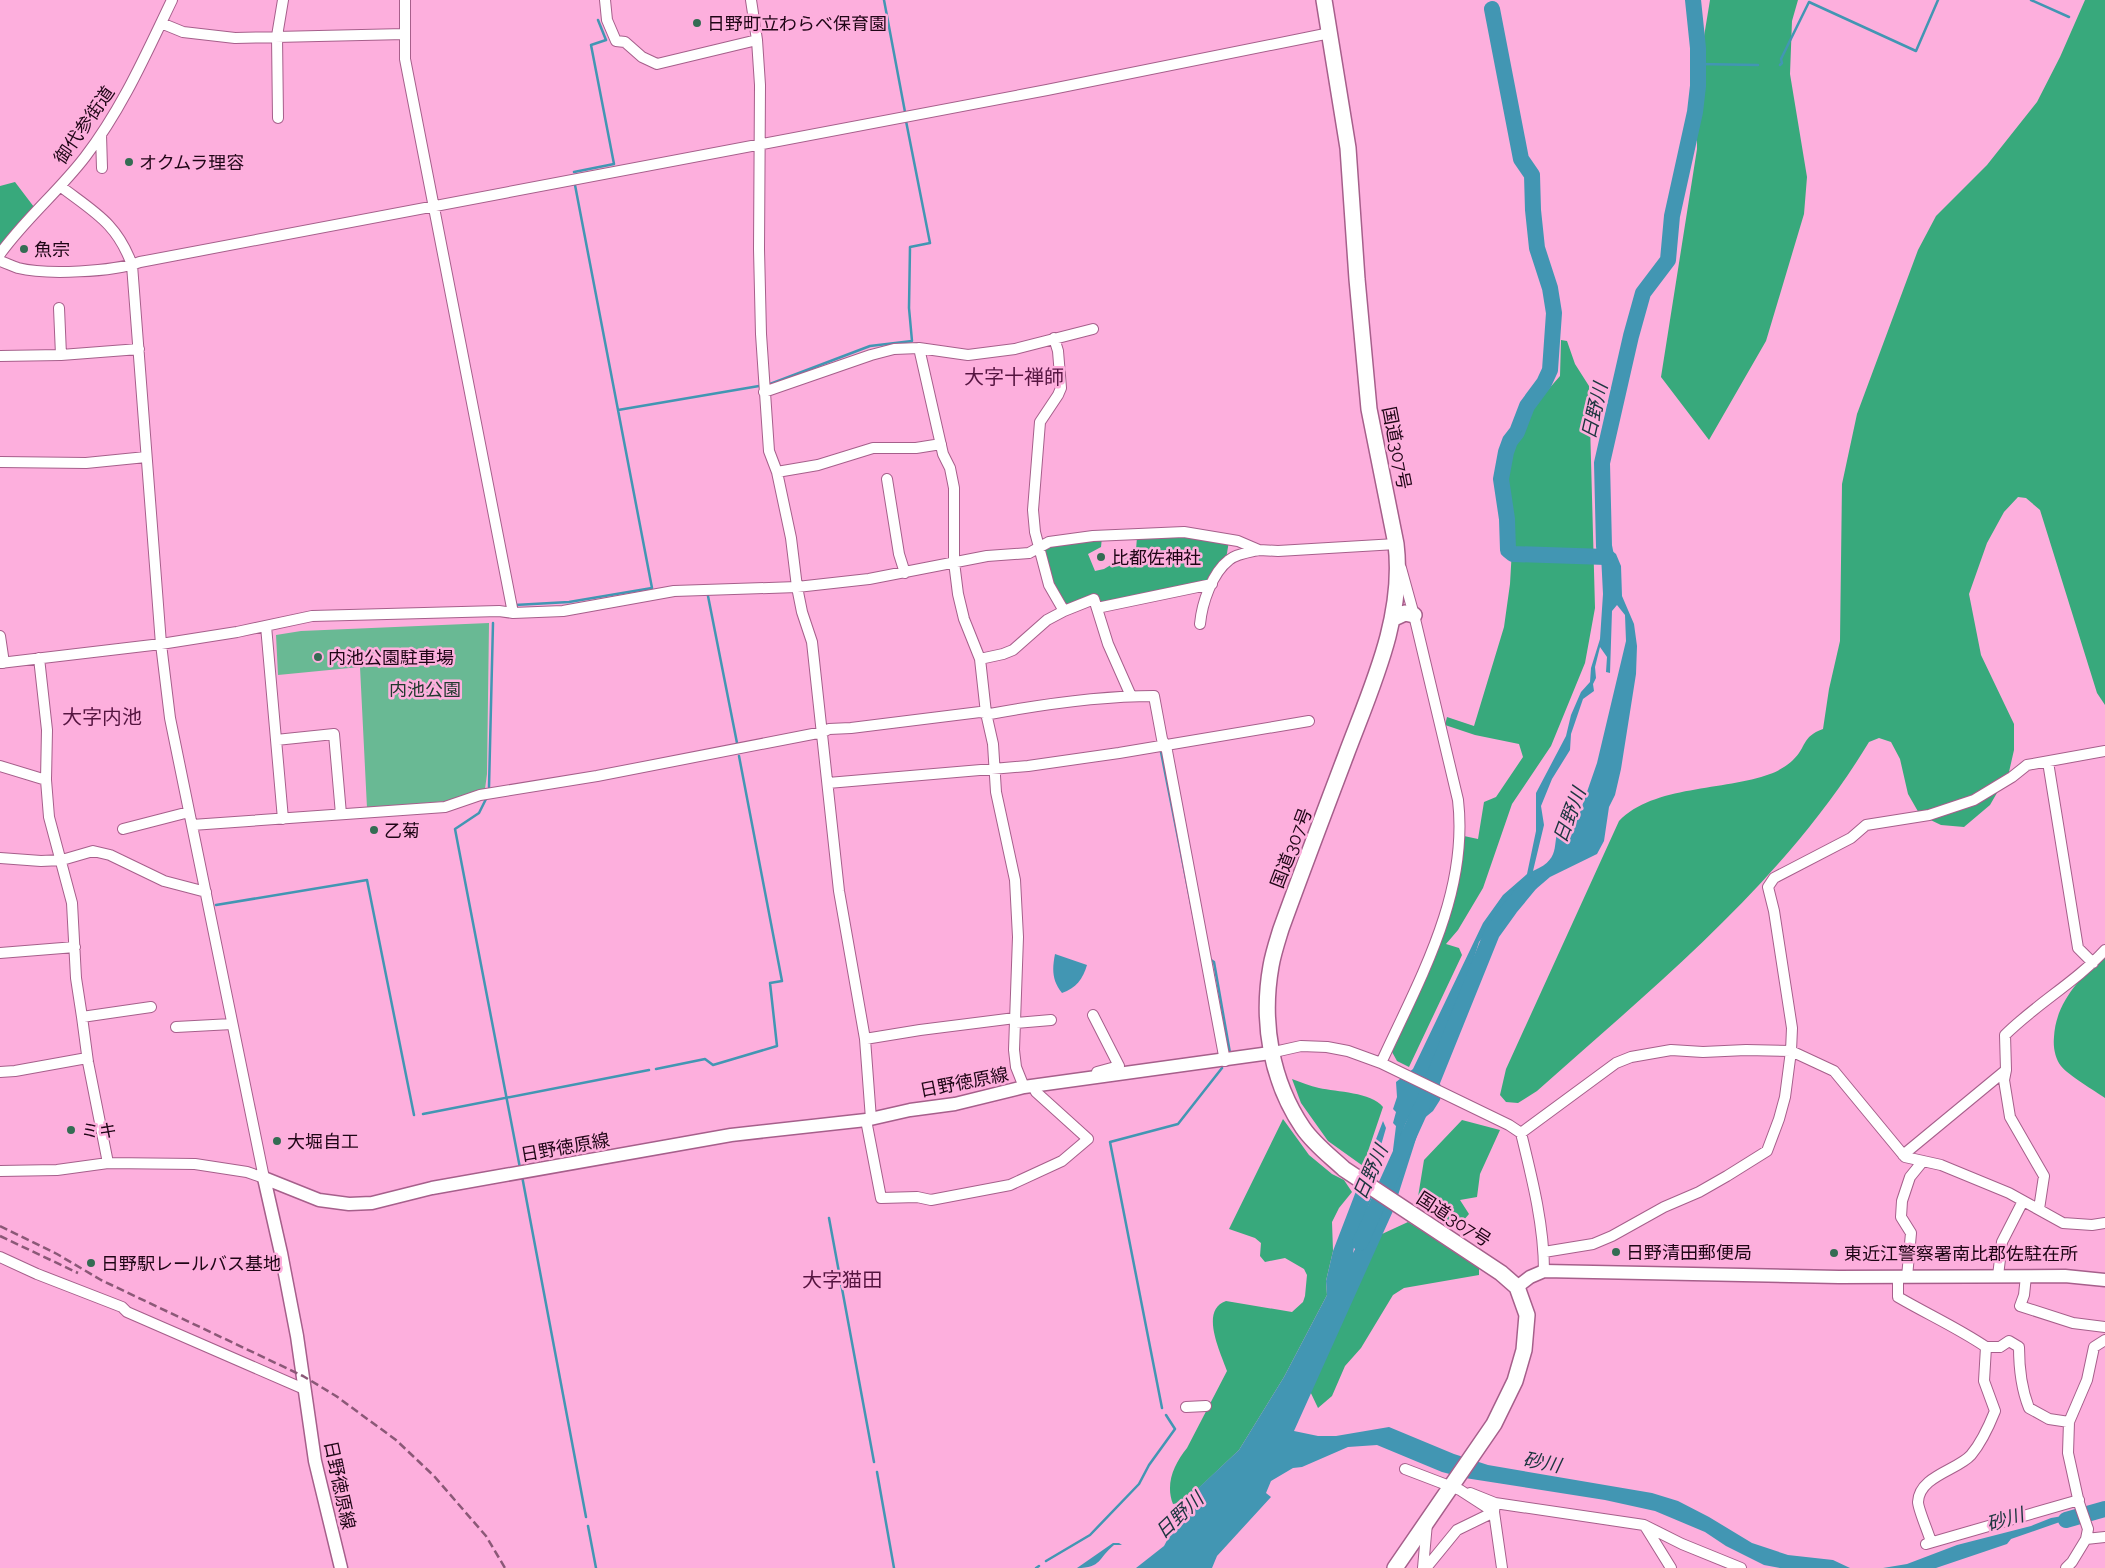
<svg xmlns="http://www.w3.org/2000/svg" width="2105" height="1568" font-family="Raleway,'Noto Sans JP',sans-serif">
<style>
.green{fill:#69b994}
.forest{fill:#38a97c}
.water{fill:#4296b3;fill-rule:evenodd}
.lines{fill:none;stroke-linecap:round;stroke-linejoin:round}
.stream{stroke:#4296b3;stroke-width:2.5}
.river{stroke:#4296b3;stroke-width:16}
.minor-casing{stroke:#a65f8b;stroke-width:12}
.major-casing{stroke:#a65f8b;stroke-width:15}
.highway-casing{stroke:#a65f8b;stroke-width:18}
.minor{stroke:#fff;stroke-width:10}
.major{stroke:#fff;stroke-width:12}
.highway{stroke:#fff;stroke-width:15}
.rail{stroke:#8b5877;stroke-width:2.5;stroke-dasharray:8 4;stroke-linecap:butt}
.poi-dot{fill:#346c53;stroke:#fdafdd;stroke-width:2}
.labels{text-anchor:middle;dominant-baseline:central;stroke-width:5;stroke-linejoin:round;paint-order:stroke}
.poi-label{font-size:18px;fill:#1f0516;stroke:#fdafdd;text-anchor:start}
.street-label{font-size:18px;fill:#1f0516;stroke:#fdafdd}
.park-label{font-size:18px;fill:#223a2f;stroke:#fdafdd}
.water-label{font-size:19px;font-style:italic;fill:#1a343e;stroke:#fdafdd}
.quarter-label{font-size:20px;fill:#551440;stroke:#fdafdd}
</style>
<rect width="100%" height="100%" fill="#fdafdd"/>
<path class="green" d="M 489,623 L 487,774 L 485,789 L 447,801 L 367,808 L 360,667 L 278,675 L 276,635 L 301,631 Z"/>
<path class="forest" d="M 1710,0 L 1798,0 L 1792,21 L 1790,74 L 1807,177 L 1804,214 L 1766,341 L 1709,440 L 1661,377 L 1697,149 L 1697,79 Z
M 2085,0 L 2105,0 L 2105,705 L 2097,693 L 2040,510 L 2026,498 L 2018,497 L 2004,512 L 1987,543 L 1969,594 L 1981,655 L 2014,724 L 2014,750 L 2009,772 L 1990,805 L 1964,827 L 1941,825 L 1920,815 L 1908,794 L 1900,759 L 1891,742 L 1879,738 L 1869,742 C 1785,881 1657,984 1537,1091 L 1518,1103 L 1506,1102 L 1500,1095 L 1506,1069 L 1619,821 C 1654,785 1724,791 1770,774 C 1777,772 1788,765 1793,760 C 1807,747 1801,737 1823,729 L 1829,689 L 1840,641 L 1842,484 L 1857,414 L 1918,250 L 1936,216 L 1987,165 L 2037,102 L 2060,57 Z
M 15,182 L 34,207 L 0,248 L 0,186 Z
M 1561,340 L 1567,341 L 1575,364 L 1589,386 L 1595,608 L 1585,663 L 1551,746 L 1512,804 L 1483,888 L 1458,930 L 1446,944 L 1459,948 L 1462,955 L 1409,1067 L 1397,1061 L 1392,1052 L 1401,1033 L 1457,887 L 1464,836 L 1478,839 L 1484,802 L 1496,797 L 1523,757 L 1519,744 L 1475,735 L 1445,725 L 1447,717 L 1474,726 L 1504,627 L 1510,584 L 1513,531 L 1506,477 L 1512,444 L 1524,430 L 1533,407 L 1560,376 Z
M 1184,535 L 1229,541 L 1226,559 L 1209,580 L 1100,603 L 1066,607 L 1052,585 L 1041,549 L 1053,543 L 1102,537 L 1101,547 L 1088,554 L 1095,571 L 1104,569 L 1136,550 L 1137,537 Z
M 2105,954 L 2105,1098 C 2095,1091 2068,1075 2061,1066 C 2055,1058 2053,1047 2054,1037 C 2056,1001 2081,978 2105,954 Z
M 1292,1079 C 1301,1082 1310,1086 1319,1088 C 1337,1092 1371,1092 1383,1107 L 1363,1166 L 1328,1141 L 1301,1103 Z
M 1283,1119 L 1309,1155 L 1332,1174 L 1344,1180 L 1352,1192 L 1339,1208 L 1332,1222 L 1333,1251 L 1326,1281 L 1327,1295 L 1284,1377 L 1239,1450 L 1184,1502 L 1173,1504 C 1165,1484 1174,1464 1187,1448 L 1227,1371 C 1221,1353 1199,1310 1226,1301 L 1292,1312 L 1303,1302 L 1305,1296 L 1307,1275 L 1304,1269 L 1285,1258 L 1265,1262 L 1260,1256 L 1261,1243 L 1255,1238 L 1229,1229 Z
M 1462,1120 L 1500,1130 L 1480,1174 L 1477,1197 L 1460,1200 L 1469,1214 L 1457,1228 L 1417,1203 L 1424,1160 Z
M 1408,1222 L 1479,1265 L 1479,1275 L 1404,1288 L 1393,1295 L 1361,1348 L 1345,1366 L 1332,1396 L 1318,1408 L 1308,1387 L 1369,1240 Z"/>
<path class="water" d="M 1600,535 L 1604,535 L 1606,546 L 1616,554 L 1621,566 L 1622,596 L 1634,624 L 1637,646 L 1636,674 L 1621,769 L 1615,795 L 1609,807 L 1604,841 L 1597,854 L 1550,877 L 1536,889 L 1509,905 L 1479,942 L 1460,1003 L 1437,1064 L 1438,1080 L 1442,1088 L 1440,1100 L 1433,1111 L 1422,1120 L 1393,1211 L 1294,1431 L 1318,1436 L 1336,1436 L 1389,1427 L 1454,1454 L 1488,1465 L 1652,1493 L 1678,1501 L 1709,1517 L 1752,1543 L 1788,1555 L 1833,1560 L 1850,1568 L 1780,1568 L 1764,1565 L 1726,1546 L 1705,1532 L 1655,1511 L 1605,1500 L 1465,1478 L 1442,1472 L 1377,1445 L 1348,1447 L 1302,1467 L 1293,1468 L 1271,1481 L 1266,1493 L 1271,1497 L 1217,1556 L 1212,1568 L 1136,1568 L 1164,1546 L 1192,1494 L 1239,1450 L 1284,1377 L 1327,1295 L 1326,1281 L 1333,1251 L 1383,1121 L 1386,1128 L 1375,1166 L 1372,1197 L 1355,1241 L 1353,1253 L 1381,1201 L 1396,1160 L 1393,1150 L 1396,1126 L 1393,1123 L 1396,1112 L 1393,1109 L 1397,1097 L 1396,1082 L 1413,1069 L 1483,923 L 1503,895 L 1527,874 L 1536,831 L 1536,793 L 1566,736 L 1571,715 L 1581,692 L 1590,682 L 1591,668 L 1600,639 L 1603,594 ZM 1617,605 L 1625,615 L 1626,641 L 1597,763 L 1579,815 L 1572,821 L 1563,821 C 1548,841 1566,857 1533,871 L 1544,825 L 1541,806 L 1552,779 L 1570,750 L 1571,734 L 1583,699 L 1594,691 L 1593,684 L 1596,678 L 1595,667 L 1600,647 L 1607,657 L 1606,672 L 1610,673 L 1612,611 ZM 1416,1110 L 1419,1117 L 1403,1154 L 1399,1150 C 1401,1136 1404,1119 1416,1110 Z
M 1055,954 L 1087,965 C 1083,979 1076,988 1062,993 C 1052,980 1052,970 1055,954 Z
M 2105,1502 L 2103,1507 L 2011,1539 L 2007,1544 L 1936,1568 L 1883,1568 L 1907,1564 L 1957,1545 L 2031,1526 L 2051,1518 L 2074,1514 L 2087,1507 Z
M 1113,1543 L 1119,1543 L 1122,1545 L 1114,1545 C 1098,1558 1102,1568 1077,1568 Z"/>
<g class="lines">
<path class="stream" d="M 884,0 L 905,112
M 2031,0 L 2069,17
M 1698,64 L 1758,65
M 1780,65 L 1782,63 L 1781,59 L 1809,2 L 1916,51 L 1938,0
M 574,172 L 614,164 L 591,45 L 606,40 L 598,20
M 575,185 L 618,410
M 770,384 L 870,346 L 912,341 L 909,308 L 910,247 L 930,243 L 906,121
M 708,596 L 737,743
M 515,605 L 569,602 L 652,588 L 618,410 L 759,386
M 1161,752 L 1201,954
M 489,787 L 493,623
M 487,797 L 479,813 L 455,829 L 520,1168
M 216,905 L 367,880 L 414,1115
M 1211,960 L 1214,962 L 1230,1053
M 656,1069 L 705,1059 L 713,1065 L 777,1046 L 770,983 L 782,981 L 739,756
M 423,1114 L 649,1070
M 522,1176 L 586,1517
M 829,1218 L 874,1462
M 1162,1408 L 1110,1142 L 1178,1124 L 1222,1068
M 877,1472 L 894,1568
M 588,1526 L 596,1568
M 1046,1561 L 1090,1535 L 1139,1484 L 1149,1465 L 1175,1429 L 1166,1415
M 1036,1568 L 1039,1566"/>
<path class="river" d="M 1492,9 L 1521,159 L 1532,175 L 1533,210 L 1537,248 L 1550,288 L 1554,313 L 1550,370 L 1544,383 L 1527,406 L 1517,432 L 1510,441 L 1506,452 L 1501,479 L 1507,519 L 1508,550 L 1513,554 L 1606,557
M 1606,556 L 1604,546 L 1602,463 L 1631,336 L 1643,293 L 1668,260 L 1672,216 L 1695,112 L 1698,86 L 1698,48 L 1693,0
M 1360,1243 L 1423,1104 L 1492,933 L 1510,908 L 1529,885
M 2066,1520 L 2105,1509"/>
<g class="minor-casing">
<path id="minor" d="M 405,0 L 405,59 L 513,613
M 605,0 L 607,20 L 616,41 L 625,42 L 642,57 L 657,64 L 757,40
M 751,0 L 757,40 L 760,85 L 759,249 L 761,334 L 769,451 L 777,472 L 791,538 L 797,587 L 802,612 L 812,642 L 839,891 L 865,1039 L 871,1119
M 161,23 L 183,32 L 235,38 L 405,34
M 278,118 L 277,36 L 283,0
M 101,135 L 102,168
M 60,186 C 94,212 117,223 132,265 L 161,644 L 170,718 L 264,1178
M 0,254 C 25,219 59,191 85,157 C 122,109 146,54 172,0
M 0,261 C 6,263 12,266 18,268 C 46,275 113,272 140,262 L 1047,90 L 1330,33
M 59,308 L 61,355
M 1054,338 L 1058,351 L 1061,388 L 1058,395 L 1040,422 L 1033,510 L 1035,532 L 1049,585 L 1064,611 L 1094,599 L 1108,644 L 1131,696
M 919,348 L 943,454 L 950,468 L 954,488 L 954,562 L 958,594 L 964,619 L 980,659 L 986,713 L 993,744 L 996,792 L 1015,880 L 1018,937 L 1014,1050 L 1016,1067 L 1024,1087
M 0,356 L 61,355 L 139,349
M 764,392 L 871,355 L 894,349 L 919,348 L 968,355 L 1015,349 L 1093,329
M 0,462 L 86,463 L 146,457
M 777,472 L 818,465 L 873,448 L 916,448 L 941,444
M 887,479 L 899,554 L 905,573
M 1097,608 L 1212,584
M 1200,624 C 1202,603 1212,573 1229,560 C 1236,554 1250,552 1259,550
M 266,626 L 283,819
M 0,636 L 4,663
M 39,658 L 47,730 L 46,780 L 49,817 L 72,903 L 76,978 L 82,1017 L 88,1062 L 108,1163
M 980,659 L 1003,654 L 1013,650 L 1047,620 L 1064,611
M 0,663 L 161,644 L 237,632 L 312,616 L 499,611 L 513,613 L 563,611 L 674,591 L 797,587 L 869,579 L 987,556 L 1029,553 L 1049,542 L 1093,536 L 1184,532 L 1238,541 L 1259,550 L 1278,551 L 1396,544
M 276,740 L 334,734 L 341,814
M 2048,762 L 2078,948 L 2093,963
M 0,766 L 46,780
M 828,783 L 1028,766 L 1119,753 L 1309,721
M 192,825 L 445,807 L 480,795 L 597,776 L 823,732 L 829,729 L 851,728 L 980,712 L 990,714 C 1044,704 1099,696 1154,696 L 1162,739 L 1167,751 L 1225,1061
M 123,829 L 189,812
M 0,858 L 41,861 L 62,860 L 93,851 L 110,855 L 164,881 L 206,892
M 0,953 L 75,947
M 1093,1015 L 1119,1066 L 1097,1072
M 82,1017 L 151,1007
M 1015,1023 L 1051,1020
M 176,1027 L 232,1024
M 865,1039 L 920,1030 L 1015,1018
M 1270,1053 L 1301,1046 L 1327,1047 L 1348,1051 L 1381,1063 L 1509,1125 L 1521,1133 C 1532,1178 1544,1225 1544,1271
M 1381,1063 C 1419,980 1469,894 1458,800 L 1414,615 L 1401,568
M 0,1072 L 15,1071 L 87,1058
M 866,1120 L 881,1198 L 917,1197 L 931,1200 L 1010,1185 L 1062,1161 L 1088,1139 L 1036,1092 L 1033,1086
M 1521,1133 L 1616,1063 L 1631,1057 L 1671,1050 L 1703,1052 L 1746,1050 L 1791,1051 L 1834,1071 L 1905,1157 L 1941,1165 L 2009,1193 L 2063,1223 L 2092,1225 L 2105,1223
M 1903,1155 L 2006,1070
M 0,1171 L 57,1170 L 108,1163 L 195,1164 L 247,1172 L 264,1178
M 2039,1209 L 2044,1176 L 2010,1117 L 2004,1080 L 2006,1070 L 2005,1035 C 2036,1004 2076,982 2105,950
M 1544,1252 L 1593,1244 L 1612,1236 L 1664,1207 L 1699,1192 L 1727,1176 L 1767,1151 L 1779,1119 L 1785,1097 L 1791,1051 L 1792,1028 L 1774,911 L 1768,887 L 1774,878 L 1851,838 L 1866,825 L 1929,815 L 1974,800 L 2012,777 L 2027,765 L 2105,751
M 0,1257 L 37,1274 L 122,1307 L 127,1312 L 304,1389
M 1998,1276 L 2002,1242 L 2023,1201
M 2026,1276 L 2024,1295 L 2020,1306 L 2073,1323 L 2105,1327
M 1898,1277 L 1898,1297 C 1927,1314 1958,1328 1986,1347
M 1907,1277 L 1911,1233 L 1901,1217 L 1902,1201 L 1910,1177 L 1923,1161
M 1186,1407 L 1206,1406
M 1405,1469 L 1460,1490 L 1494,1512
M 1470,1493 L 1495,1503
M 1645,1526 L 1671,1568
M 2086,1539 L 2105,1537
M 1931,1542 C 1929,1534 1918,1509 1918,1502 C 1919,1476 1958,1470 1971,1455 C 1982,1442 1989,1426 1995,1411 L 1984,1381 L 1986,1347 L 2000,1347 L 2009,1341 L 2019,1347 C 2019,1369 2021,1388 2029,1408 L 2049,1419 L 2069,1422
M 1926,1544 L 2079,1500
M 1423,1568 L 1427,1523
M 1426,1568 L 1457,1530 L 1494,1512
M 1502,1568 L 1494,1512 L 1495,1503 L 1644,1525 L 1682,1544 L 1741,1568
M 2066,1568 L 2072,1562 L 2086,1539 L 2088,1529 L 2079,1503 L 2068,1453 L 2069,1422 L 2087,1380 L 2094,1347 L 2105,1340"/>
</g>
<g class="major-casing">
<path id="major" d="M 264,1178 L 319,1200 L 349,1204 L 372,1203 L 432,1188 L 731,1135 L 866,1120 L 910,1110 L 955,1104 L 1024,1087 L 1270,1053
M 264,1178 L 281,1253 L 297,1336 L 315,1461 L 341,1568
M 1517,1287 L 1530,1277 L 1544,1271 L 1839,1277 L 2065,1276 L 2105,1280"/>
</g>
<g class="highway-casing">
<path id="highway" d="M 1324,0 L 1348,148 L 1357,279 L 1369,409 L 1396,544 C 1405,617 1371,688 1346,755 C 1324,813 1302,871 1281,929 C 1277,942 1273,954 1271,966 C 1261,1022 1271,1081 1303,1128 C 1314,1144 1330,1156 1344,1169 L 1501,1273 L 1517,1287 L 1527,1315 L 1524,1350 L 1515,1381 L 1494,1424 L 1395,1568
M 1392,619 L 1405,613 L 1414,615"/>
</g>
<use href="#minor" class="minor"/>
<use href="#major" class="major"/>
<use href="#highway" class="highway"/>
<path class="rail" d="M 0,1226 L 57,1254 L 101,1280 L 303,1376 L 336,1396 L 396,1440 L 434,1476 L 486,1536 L 505,1568
M 0,1236 L 78,1273"/>
</g>
<g class="poi-dot">
<circle cx="697" cy="23" r="5"/>
<circle cx="129" cy="162" r="5"/>
<circle cx="24" cy="249" r="5"/>
<circle cx="1101" cy="557" r="5"/>
<circle cx="318" cy="657" r="5"/>
<circle cx="374" cy="830" r="5"/>
<circle cx="71" cy="1130" r="5"/>
<circle cx="277" cy="1141" r="5"/>
<circle cx="1616" cy="1252" r="5"/>
<circle cx="1834" cy="1253" r="5"/>
<circle cx="91" cy="1263" r="5"/>
</g>
<g class="labels">
<g class="poi-label">
<text x="707" y="23">日野町立わらべ保育園</text>
<text x="139" y="162">オクムラ理容</text>
<text x="34" y="249">魚宗</text>
<text x="1111" y="557">比都佐神社</text>
<text x="328" y="657">内池公園駐車場</text>
<text x="384" y="830">乙菊</text>
<text x="81" y="1130">ミキ</text>
<text x="287" y="1141">大堀自工</text>
<text x="1626" y="1252">日野清田郵便局</text>
<text x="1844" y="1253">東近江警察署南比郡佐駐在所</text>
<text x="101" y="1263">日野駅レールバス基地</text>
</g>
<g class="street-label">
<text transform="translate(84 125) rotate(-55)">御代参街道</text>
<text transform="translate(1397 448) rotate(79)">国道307号</text>
<text transform="translate(1291 848) rotate(-69)">国道307号</text>
<text transform="translate(964 1082) rotate(-11)">日野徳原線</text>
<text transform="translate(565 1147) rotate(-10)">日野徳原線</text>
<text transform="translate(1454 1219) rotate(33)">国道307号</text>
<text transform="translate(340 1485) rotate(78)">日野徳原線</text>
</g>
<g class="park-label">
<text x="425" y="689">内池公園</text>
</g>
<g class="water-label">
<text transform="translate(1594 411) rotate(-77)">日野川</text>
<text transform="translate(1569 815) rotate(-69)">日野川</text>
<text transform="translate(1370 1172) rotate(-66)">日野川</text>
<text transform="translate(1542 1462) rotate(11)">砂川</text>
<text transform="translate(1179 1515) rotate(-43)">日野川</text>
<text transform="translate(2005 1519) rotate(-17)">砂川</text>
</g>
<g class="quarter-label">
<text x="1014" y="377">大字十禅師</text>
<text x="102" y="717">大字内池</text>
<text x="842" y="1280">大字猫田</text>
</g>
</g>
</svg>
